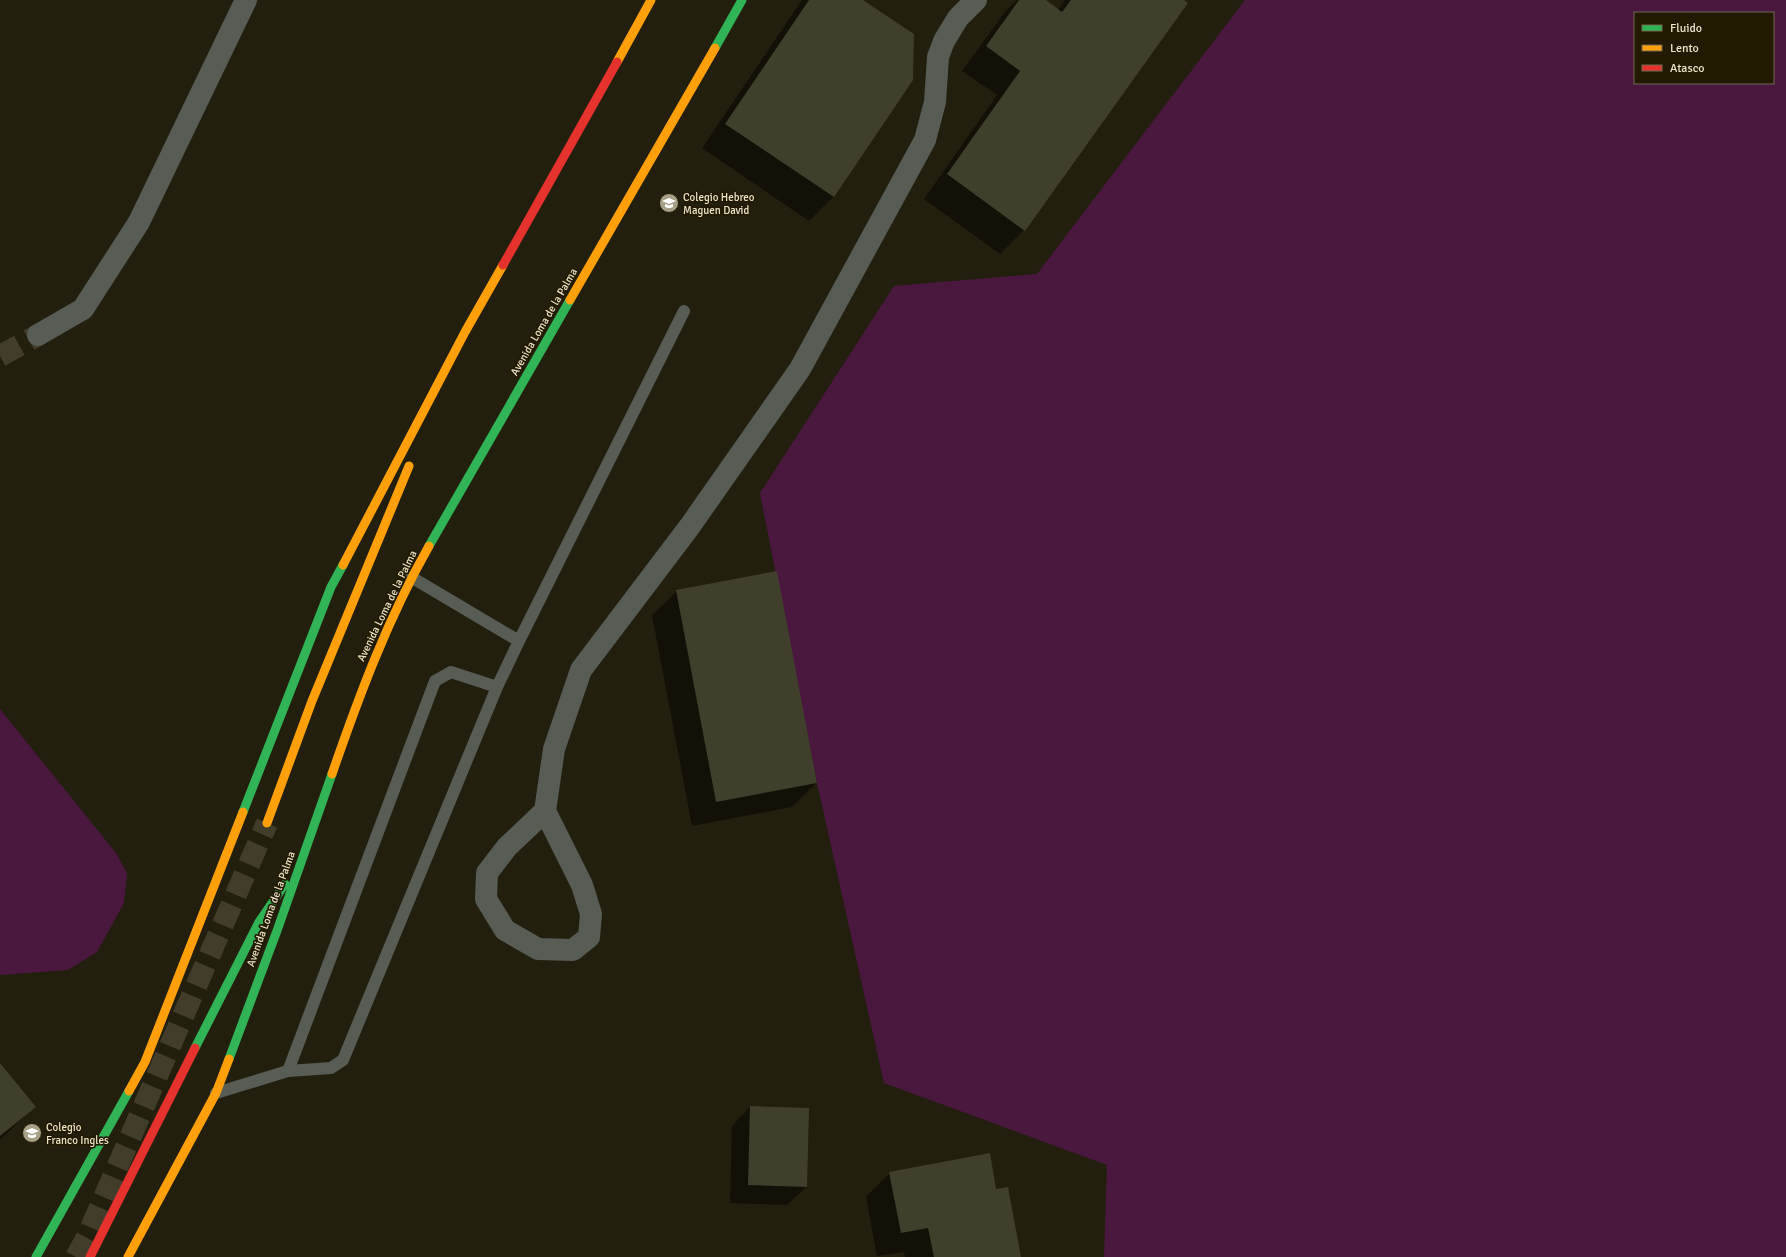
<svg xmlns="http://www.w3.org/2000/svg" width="1786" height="1257" font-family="Signika,sans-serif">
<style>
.green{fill:#4a173f;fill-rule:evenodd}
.shadow{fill:#0007}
.building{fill:#403f2c}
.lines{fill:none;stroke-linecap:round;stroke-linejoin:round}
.street-tunnel{stroke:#413d2a;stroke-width:22;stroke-dasharray:22 11;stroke-linecap:butt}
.secondary-tunnel{stroke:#413d2a;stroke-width:22;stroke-dasharray:22 11;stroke-linecap:butt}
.lane{stroke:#575c55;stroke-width:12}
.street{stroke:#575c55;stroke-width:22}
.fast{stroke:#30b455;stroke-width:9}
.slow{stroke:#ff9f0a;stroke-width:9}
.jam{stroke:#e5322d;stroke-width:9}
.labels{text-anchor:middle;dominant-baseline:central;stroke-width:3.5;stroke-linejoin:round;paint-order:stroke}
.poi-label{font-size:11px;fill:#ede5c9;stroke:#221a00;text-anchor:start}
.street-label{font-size:11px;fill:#ede5c9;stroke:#221a00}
</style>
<rect width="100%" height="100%" fill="#231f0e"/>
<path class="green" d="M 1245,0 L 1786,0 L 1786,1257 L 1104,1257 L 1107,1165 L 884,1083 L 817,783 L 760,493 L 894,286 L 1037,274 ZM 1635,13 L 1773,13 L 1773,83 L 1635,83 Z
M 0,709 L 116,853 L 127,873 L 124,903 L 97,952 L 68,970 L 0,975 Z"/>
<path class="shadow" d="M 802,0 L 862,0 L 912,80 L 833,197 L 809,221 L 702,148 Z
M 1017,0 L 1044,0 L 1058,10 L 1065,0 L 1182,0 L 1024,230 L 1000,254 L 924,199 L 997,95 L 962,71 L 1004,13 Z
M 677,591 L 816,783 L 792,807 L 692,826 L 652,615 Z
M 0,1065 L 34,1107 L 0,1140 Z
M 750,1107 L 806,1187 L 787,1205 L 730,1203 L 732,1126 Z
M 890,1173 L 995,1190 L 1020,1257 L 905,1257 L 904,1252 L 877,1256 L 866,1197 Z"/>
<path class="building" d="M 809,0 L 863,0 L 914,34 L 913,80 L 834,197 L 725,124 Z
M 1019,0 L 1046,0 L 1062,12 L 1071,0 L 1184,0 L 1188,3 L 1025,231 L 947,174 L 1020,71 L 986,46 Z
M 777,571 L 817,783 L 716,802 L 676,590 Z
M 0,1063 L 36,1107 L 0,1136 Z
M 750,1106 L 809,1108 L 807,1187 L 748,1185 Z
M 990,1153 L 996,1189 L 1008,1187 L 1021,1257 L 934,1257 L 928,1228 L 901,1233 L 889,1172 Z"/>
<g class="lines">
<path class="street-tunnel" d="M 0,356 L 38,335"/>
<path class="secondary-tunnel" d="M 76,1257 L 87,1237 L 267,823"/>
<path class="lane" d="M 411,577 L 519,641 L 684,311
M 288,1071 L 435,681 L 451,672 L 497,687
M 216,1093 L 288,1071 L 331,1068 L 343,1060 L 497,687 L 519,641"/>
<path class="street" d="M 38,335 L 83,309 L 139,222 L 246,0
M 545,811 L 507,847 L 487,873 L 486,899 L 505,930 L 538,949 L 573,950 L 589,937 L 591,914 L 582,885 L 545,811 L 554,749 L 581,670 L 690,526 L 800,369 L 925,140 L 935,102 L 938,57 L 944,41 L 958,18 L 976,0"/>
<path class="fast" d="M 715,48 L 742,0
M 429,546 L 570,300
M 243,812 L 331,587 L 343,565
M 195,1048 L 259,922 L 285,884
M 229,1059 L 278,928 L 332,774
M 36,1257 L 129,1091"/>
<path class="slow" d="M 617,62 L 651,0
M 570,300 L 715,48
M 343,565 L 465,332 L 503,265
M 332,774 C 359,696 388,618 429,546
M 267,823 L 312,701 L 409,466
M 129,1091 L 145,1062 L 243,812
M 128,1257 L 216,1093 L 229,1059"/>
<path class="jam" d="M 503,265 L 617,62
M 90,1257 L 195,1048"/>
</g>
<defs>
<g id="school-disc" transform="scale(1)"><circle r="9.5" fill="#a6a088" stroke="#221a00"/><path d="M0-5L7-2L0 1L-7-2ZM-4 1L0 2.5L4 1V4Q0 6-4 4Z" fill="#fff"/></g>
</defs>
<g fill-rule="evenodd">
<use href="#school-disc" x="669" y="203"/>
<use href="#school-disc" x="32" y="1133"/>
</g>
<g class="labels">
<g class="poi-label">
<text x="683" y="197">Colegio Hebreo<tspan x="683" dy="13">Maguen David</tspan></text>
<text x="46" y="1127">Colegio<tspan x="46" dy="13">Franco Ingles</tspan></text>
</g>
<g class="street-label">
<text transform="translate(544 322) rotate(-60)">Avenida Loma de la Palma</text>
<text transform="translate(387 606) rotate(-64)">Avenida Loma de la Palma</text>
<text transform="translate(271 909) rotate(-70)">Avenida Loma de la Palma</text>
</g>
</g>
<rect x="1634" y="12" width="140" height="72" fill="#221a00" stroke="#736b50"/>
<rect x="1642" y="25" width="20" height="6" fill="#30b455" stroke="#736b50"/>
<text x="1670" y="32" font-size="12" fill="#ede5c9">Fluido</text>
<rect x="1642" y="45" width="20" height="6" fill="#ff9f0a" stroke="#736b50"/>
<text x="1670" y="52" font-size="12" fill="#ede5c9">Lento</text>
<rect x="1642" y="65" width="20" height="6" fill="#e5322d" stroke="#736b50"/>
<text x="1670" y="72" font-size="12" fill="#ede5c9">Atasco</text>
</svg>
